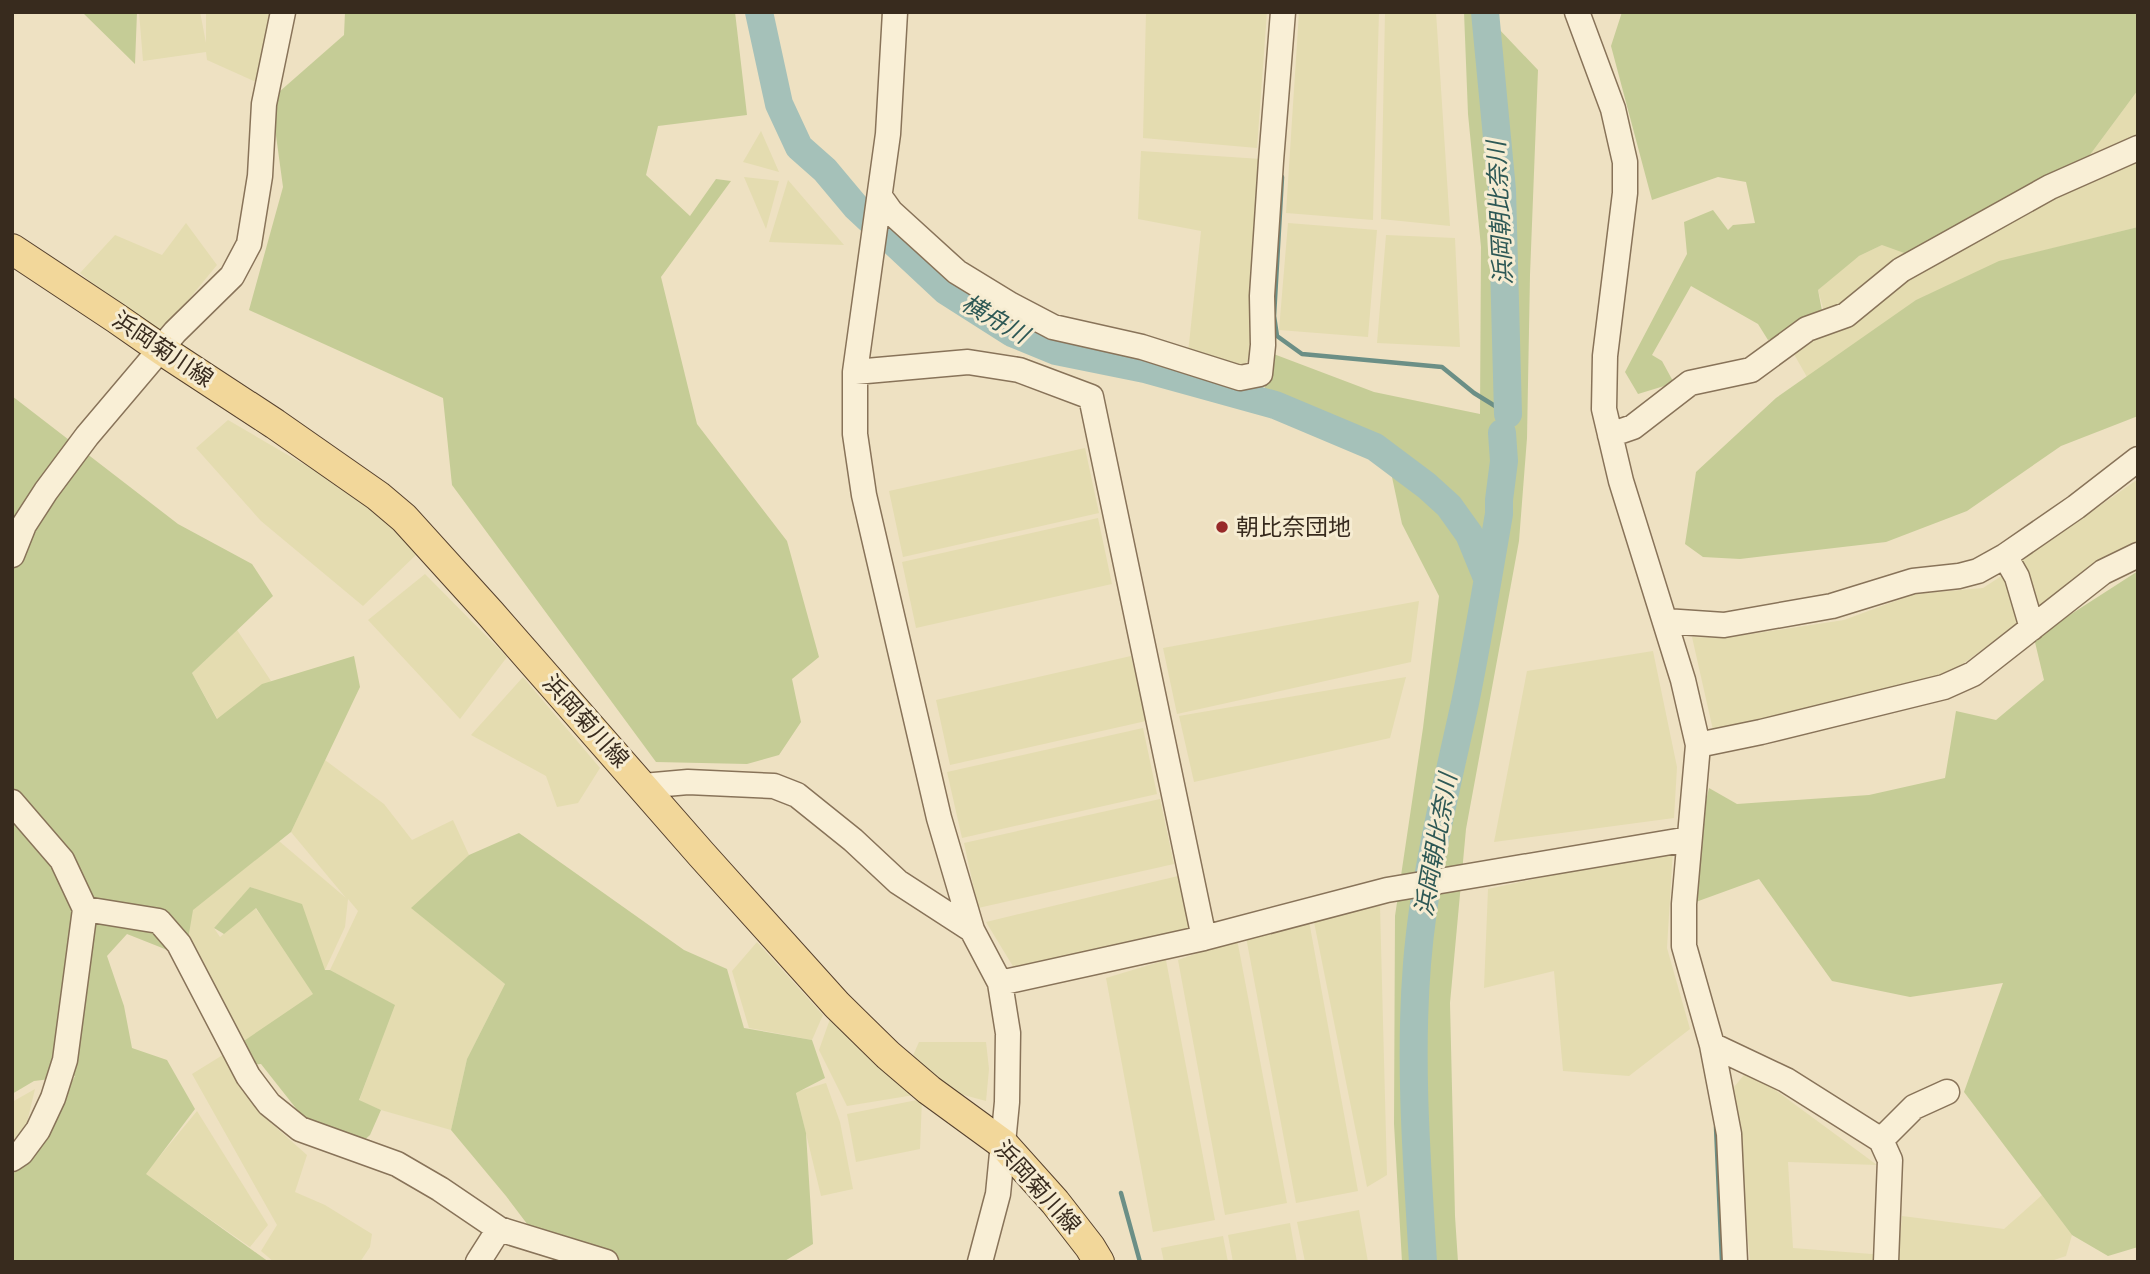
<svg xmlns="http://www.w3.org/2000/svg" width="2150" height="1274" font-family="Bitter,'Noto Sans JP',serif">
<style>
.farmland{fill:#e4dcb0}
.green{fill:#c5cc96}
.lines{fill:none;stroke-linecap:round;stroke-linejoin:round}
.stream{stroke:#6b8f86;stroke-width:4.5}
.river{stroke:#a5c1b9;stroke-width:28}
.minor-casing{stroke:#887359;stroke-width:27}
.major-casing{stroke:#56412e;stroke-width:32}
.minor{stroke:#f9efd6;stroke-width:24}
.major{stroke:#f2d79a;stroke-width:30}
.poi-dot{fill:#972929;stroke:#f6ecd2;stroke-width:2.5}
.labels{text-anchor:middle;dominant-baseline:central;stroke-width:6;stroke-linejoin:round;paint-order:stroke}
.street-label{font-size:23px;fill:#382b1e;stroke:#f6ecd2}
.poi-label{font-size:23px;fill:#382b1e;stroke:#f6ecd2;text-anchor:start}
.water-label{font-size:24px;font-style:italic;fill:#2d5855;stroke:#f6ecd2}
</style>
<rect width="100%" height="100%" fill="#eee1c2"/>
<path class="farmland" d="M 139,12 L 200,12 L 206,43 L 206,12 L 274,12 L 258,83 L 207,60 L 206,52 L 143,61 Z
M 1146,12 L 1267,12 L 1257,148 L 1143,138 Z
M 1299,12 L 1379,12 L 1373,220 L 1286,213 Z
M 1385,12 L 1436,12 L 1450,226 L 1381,219 Z
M 2138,90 L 2138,227 L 2014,258 L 1927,295 L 1807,377 L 1791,349 L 1828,326 L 1818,290 L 1843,267 L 1859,256 L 1882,245 L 2078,171 Z
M 761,131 L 779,172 L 743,162 Z
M 1141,151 L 1261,159 L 1256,351 L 1239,371 L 1188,353 L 1201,231 L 1138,219 Z
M 744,177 L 779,181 L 766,229 Z
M 788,180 L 844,245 L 769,242 Z
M 186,223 L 217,265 L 157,338 L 80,273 L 115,235 L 162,255 Z
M 1288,223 L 1377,230 L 1368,337 L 1279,330 Z
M 1386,235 L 1455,238 L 1460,347 L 1377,343 Z
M 228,420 L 365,500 L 419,552 L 363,606 L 261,521 L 196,448 Z
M 1085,448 L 1099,513 L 903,557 L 889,491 Z
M 2138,479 L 2138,546 L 2040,616 L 2020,562 Z
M 1098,518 L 1112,584 L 916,628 L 902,562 Z
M 425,574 L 507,657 L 460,719 L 368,620 Z
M 2003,575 L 2018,623 L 1944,678 L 1713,730 L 1692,637 L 1724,638 L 1844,620 L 1914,594 L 1983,588 Z
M 1419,601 L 1411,662 L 1177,714 L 1163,648 Z
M 237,630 L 271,681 L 218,720 L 192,673 Z
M 1653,651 L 1677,767 L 1674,818 L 1494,842 L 1527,671 Z
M 1131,656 L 1146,721 L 950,765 L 936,700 Z
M 523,677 L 600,768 L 578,803 L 557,807 L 546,776 L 471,735 Z
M 1406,677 L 1390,738 L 1194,782 L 1179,716 Z
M 1143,728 L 1157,794 L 962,838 L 947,772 Z
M 325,760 L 384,804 L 412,840 L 453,820 L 469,855 L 412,908 L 505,984 L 467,1059 L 451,1130 L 381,1110 L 359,1101 L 394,1005 L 330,970 L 358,911 L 348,899 L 345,927 L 325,970 L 251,887 L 214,928 L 220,937 L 255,908 L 284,946 L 314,995 L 235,1047 L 185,957 L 192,910 L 279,841 L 346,898 L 291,832 Z
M 1160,799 L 1174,864 L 978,908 L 964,843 Z
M 1673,849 L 1667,948 L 1690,1029 L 1629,1076 L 1563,1071 L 1554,971 L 1484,988 L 1488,889 Z
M 1178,876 L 1189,928 L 1014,968 L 986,922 Z
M 1380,906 L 1387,1175 L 1367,1187 L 1313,917 Z
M 1309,921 L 1358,1191 L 1296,1203 L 1246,937 Z
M 1237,939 L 1287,1203 L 1225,1215 L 1178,960 Z
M 757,942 L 823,1015 L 812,1040 L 749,1028 L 732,971 Z
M 1166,960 L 1215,1220 L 1153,1232 L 1106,978 Z
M 830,1019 L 914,1095 L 847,1106 L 819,1050 Z
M 919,1042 L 986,1042 L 989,1069 L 986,1101 L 949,1091 L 911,1060 Z
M 226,1053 L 263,1116 L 307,1155 L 295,1192 L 325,1205 L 372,1234 L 370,1247 L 360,1262 L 274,1262 L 261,1251 L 277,1225 L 192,1074 Z
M 1748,1070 L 1877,1165 L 1788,1162 L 1793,1248 L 1898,1256 L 1902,1216 L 2004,1229 L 2042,1195 L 2072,1235 L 2066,1256 L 2048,1262 L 1750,1262 L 1734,1087 Z
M 826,1083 L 840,1122 L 853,1189 L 821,1196 L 796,1092 Z
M 35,1089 L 25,1131 L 12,1141 L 12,1102 Z
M 922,1099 L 920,1149 L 856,1162 L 847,1114 Z
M 197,1111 L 268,1225 L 250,1247 L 145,1174 Z
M 1359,1210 L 1368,1262 L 1305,1262 L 1297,1222 Z
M 1290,1223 L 1297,1262 L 1233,1262 L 1228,1235 Z
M 1223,1236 L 1228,1262 L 1164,1262 L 1161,1248 Z"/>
<path class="green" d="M 82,12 L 137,12 L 135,64 Z
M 345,12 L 735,12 L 747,115 L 658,126 L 646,175 L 690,216 L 716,179 L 731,181 L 661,277 L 697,424 L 787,541 L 819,657 L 792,679 L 801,722 L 779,755 L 747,764 L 656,762 L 452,485 L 443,398 L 249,310 L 283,187 L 271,99 L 344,35 Z
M 1464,12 L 1498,12 L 1497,27 L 1538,70 L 1530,275 L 1527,438 L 1519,541 L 1466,829 L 1450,1003 L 1455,1216 L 1458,1262 L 1402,1262 L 1394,1124 L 1395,916 L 1423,728 L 1439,596 L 1402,524 L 1389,463 L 1264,393 L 1271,353 L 1374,392 L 1480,414 L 1481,247 L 1468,114 Z
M 1622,12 L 2138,12 L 2138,90 L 2078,171 L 1907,254 L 1882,245 L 1859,256 L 1818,290 L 1823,316 L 1784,335 L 1768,340 L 1758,324 L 1691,286 L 1652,355 L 1662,361 L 1674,383 L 1638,394 L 1625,372 L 1687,254 L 1684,222 L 1713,210 L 1728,230 L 1733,225 L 1755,223 L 1746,182 L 1718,177 L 1652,200 L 1611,46 Z
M 2138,227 L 2138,416 L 2061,446 L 1967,511 L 1886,542 L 1740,559 L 1703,557 L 1685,544 L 1696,472 L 1776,398 L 1916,300 L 1999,261 Z
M 12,396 L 178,524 L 252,564 L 273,596 L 192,673 L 217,719 L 262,684 L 354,656 L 360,687 L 291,832 L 193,910 L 185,957 L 127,934 L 107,956 L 124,1006 L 132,1048 L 167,1060 L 195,1109 L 146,1174 L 269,1262 L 12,1262 L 12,1175 L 26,1160 L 75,1076 L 34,1081 L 12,1094 Z
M 2138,571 L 2138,1247 L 2108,1256 L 2072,1235 L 1964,1092 L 2003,983 L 1910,997 L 1832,981 L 1759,879 L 1693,903 L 1696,844 L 1709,788 L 1737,804 L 1869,795 L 1945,778 L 1956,711 L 1996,720 L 2044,680 L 2034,638 Z
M 519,833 L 684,950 L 727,969 L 744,1028 L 812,1040 L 825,1078 L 796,1093 L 806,1133 L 813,1244 L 783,1262 L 556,1262 L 506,1196 L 451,1130 L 467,1059 L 505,984 L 411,908 L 469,855 Z
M 250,887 L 302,904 L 325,970 L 330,970 L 395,1005 L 359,1100 L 381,1110 L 370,1135 L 361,1143 L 302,1116 L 261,1064 L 243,1066 L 235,1047 L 313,994 L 256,908 L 224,934 L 214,928 Z"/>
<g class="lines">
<path class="stream" d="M 1282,177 L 1274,316 L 1277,336 L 1302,354 L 1442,367 L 1474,393 L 1508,414 L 1502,433
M 1716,1127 L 1722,1262
M 1121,1193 L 1140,1262"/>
<path class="river" d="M 759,12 L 779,104 L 799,147 L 825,170 L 856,207 L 946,291 L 1012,333 L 1056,351 L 1145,369 L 1275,405 L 1375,447 L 1427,486 L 1449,506 L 1469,534 L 1487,578
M 1485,12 L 1502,190 L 1508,414
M 1423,1262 C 1417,1163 1409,1063 1417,964 C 1424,876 1446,789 1465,703 C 1478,640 1488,577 1499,514 L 1499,500 L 1504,461 L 1502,433"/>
<g class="minor-casing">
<path id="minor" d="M 895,12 L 888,134 L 855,372 L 855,434 L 864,495 L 939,818 L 972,930 L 1000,983 L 1008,1033 L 1007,1102 L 998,1194 L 980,1262
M 1577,12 L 1613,109 L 1625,162 L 1625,193 L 1605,356 L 1604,409 L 1621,481 L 1683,680 L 1698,745 L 1684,904 L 1684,946 L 1712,1045 L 1729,1134 L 1735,1262
M 881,198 L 891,212 L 957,272 L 1011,305 L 1053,327 L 1142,347 L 1240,378 L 1260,374 L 1263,345 L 1262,296 L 1271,161 L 1283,12
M 855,372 L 968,362 L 1019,370 L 1091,397 L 1204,938
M 1610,435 L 1633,427 L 1690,383 L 1751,370 L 1807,329 L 1846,315 L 1901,270 L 2050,187 L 2138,148
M 12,555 L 24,525 L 46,491 L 87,436 L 175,332 L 232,276 L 249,244 L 260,176 L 264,104 L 283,12
M 2005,556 L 2017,577 L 2032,628
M 1665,621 L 1724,625 L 1832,606 L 1913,581 L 1959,576 L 1978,571 L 2005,556 L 2076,507 L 2138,459
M 1698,745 L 1761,732 L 1944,687 L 1973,674 L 2103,572 L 2138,555
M 643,786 L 688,782 L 774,786 L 797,795 L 853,840 L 898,882 L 972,930
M 12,802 L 62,860 L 85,909 L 65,1060 L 53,1098 L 38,1130 L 21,1153 L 12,1159
M 85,909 L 159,921 L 179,944 L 248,1076 L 269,1104 L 300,1129 L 397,1164 L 440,1189 L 499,1229 L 606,1262
M 1000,983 L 1204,938 L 1387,890 L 1689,839
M 1712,1045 L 1786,1080 L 1881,1140 L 1890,1160 L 1886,1262
M 1881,1140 L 1914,1107 L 1947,1092
M 478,1262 L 499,1229"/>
</g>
<g class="major-casing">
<path id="major" d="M 12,249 L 116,318 L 162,350 L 275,424 L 378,496 L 404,518 L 491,614 L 702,855 L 837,1005 L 888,1055 L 929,1090 L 1003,1144 L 1055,1202 L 1090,1247 L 1099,1262"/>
</g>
<use href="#minor" class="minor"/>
<use href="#major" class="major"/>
</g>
<circle class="poi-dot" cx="1222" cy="527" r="7"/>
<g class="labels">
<g class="street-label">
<text transform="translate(163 349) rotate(34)">浜岡菊川線</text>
<text transform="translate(586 721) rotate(48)">浜岡菊川線</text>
<text transform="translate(1038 1187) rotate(48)">浜岡菊川線</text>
</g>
<g class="poi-label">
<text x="1236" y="527">朝比奈団地</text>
</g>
<g class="water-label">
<text transform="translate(1500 213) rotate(-93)">浜岡朝比奈川</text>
<text transform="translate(995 319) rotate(30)">横舟川</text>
<text transform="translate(1436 845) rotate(-80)">浜岡朝比奈川</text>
</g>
</g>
<rect width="2150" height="1274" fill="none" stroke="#382b1e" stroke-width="28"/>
</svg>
